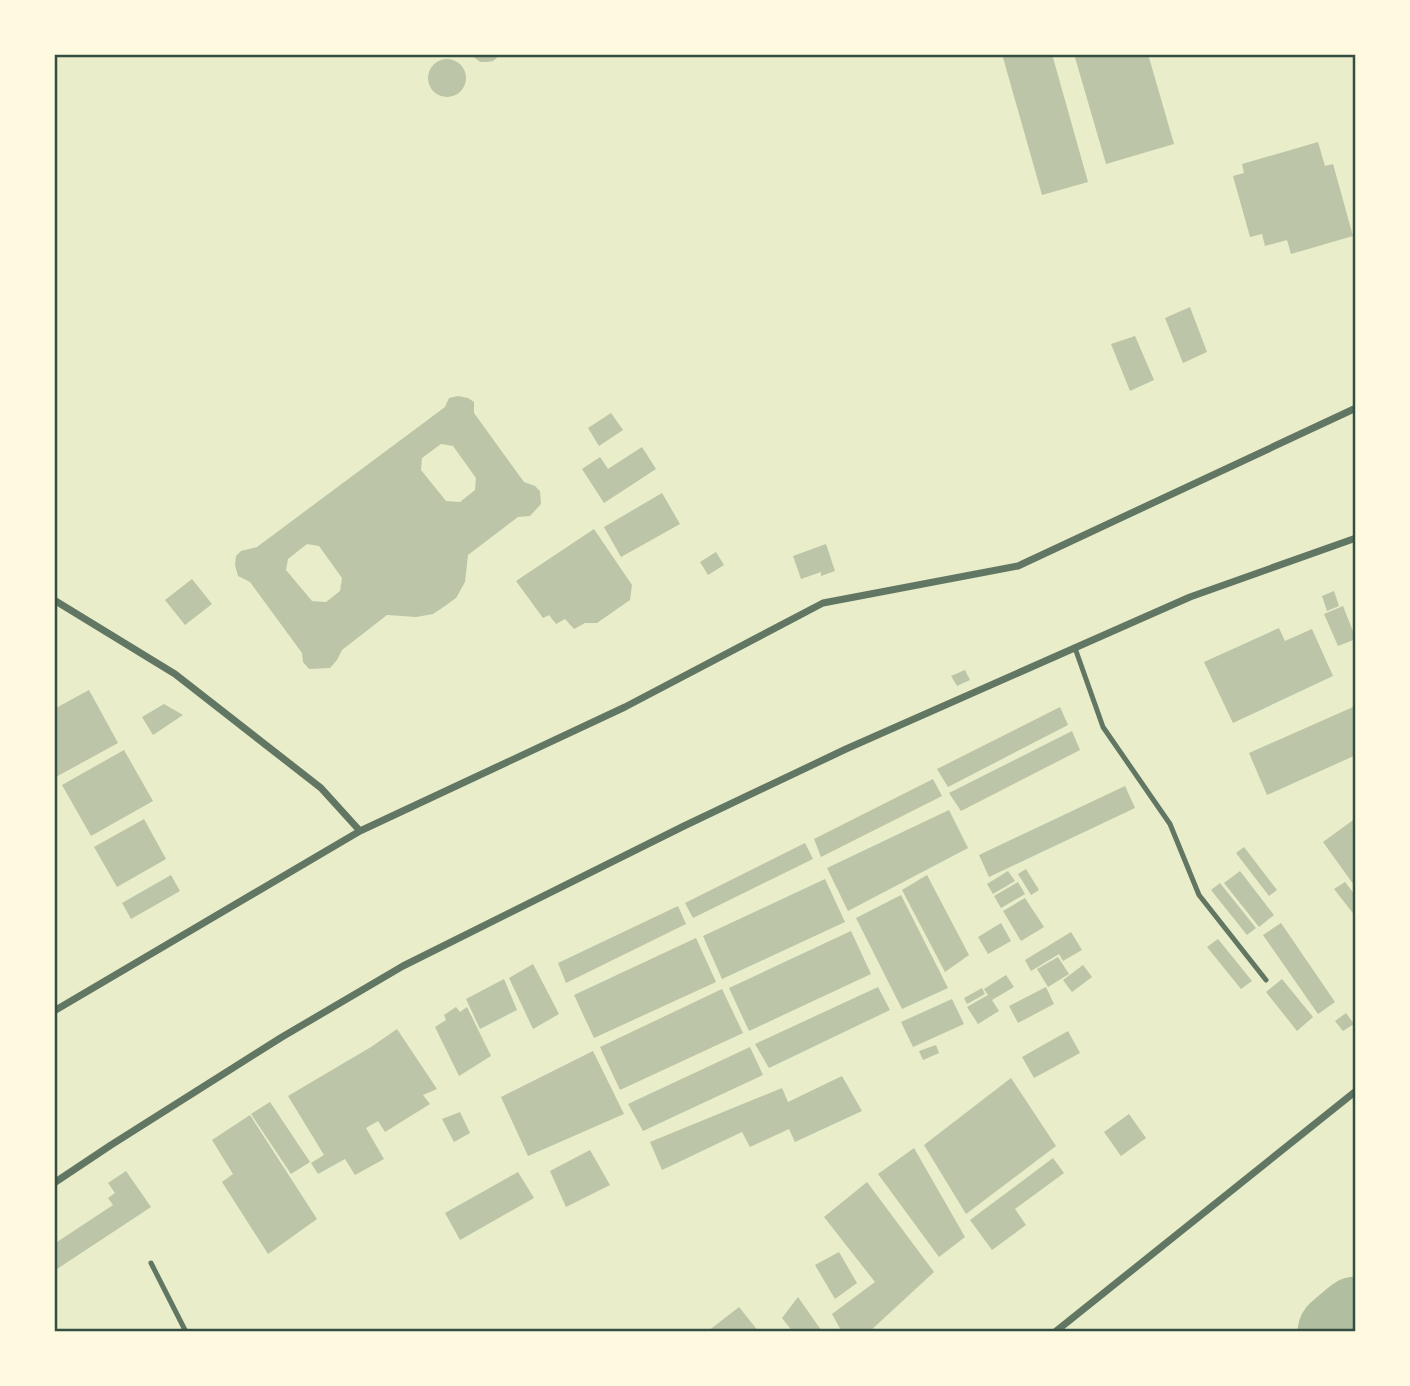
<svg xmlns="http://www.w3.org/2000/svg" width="1410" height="1386" font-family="'Zilla Slab',serif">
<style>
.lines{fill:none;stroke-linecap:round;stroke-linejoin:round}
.taxiway{stroke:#b2bea0;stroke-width:79}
.building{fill:#bcc5a7;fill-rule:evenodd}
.service{stroke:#617663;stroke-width:5}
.minor{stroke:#617663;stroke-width:7}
.neatline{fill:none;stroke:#344e41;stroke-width:2.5}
</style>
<rect width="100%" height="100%" fill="#e9edc9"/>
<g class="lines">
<path class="taxiway" d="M 1337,1332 L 1356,1316"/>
</g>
<path class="building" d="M 470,54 L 501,54 L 493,61 L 487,62 L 480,62 Z
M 1002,54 L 1052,54 L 1088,182 L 1042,195 Z
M 1074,54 L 1148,54 L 1174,144 L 1106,164 Z
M428 78a19 19 0 1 1 38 0a19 19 0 1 1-38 0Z
M 1318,142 L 1325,166 L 1333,164 L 1353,236 L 1291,254 L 1287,240 L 1265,246 L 1262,234 L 1250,237 L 1233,176 L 1244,173 L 1242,164 Z
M 1190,307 L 1207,352 L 1183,363 L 1165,318 Z
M 1135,336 L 1154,380 L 1130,391 L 1111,344 Z
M 458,396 L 468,398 L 474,402 L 474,413 L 524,482 L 535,486 L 540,491 L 541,504 L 530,516 L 518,517 L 468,555 L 465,582 L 456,598 L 445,606 L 433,614 L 416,617 L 387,615 L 342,650 L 337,660 L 330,668 L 309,669 L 303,662 L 302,653 L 250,582 L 238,576 L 235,565 L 236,556 L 241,551 L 257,547 L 445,407 L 449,398 ZM 441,444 L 453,446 L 476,478 L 475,490 L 460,502 L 446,501 L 421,470 L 422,458 ZM 307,544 L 319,546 L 342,578 L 340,591 L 326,602 L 312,601 L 286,570 L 288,559 Z
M 611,413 L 623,430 L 599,446 L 588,428 Z
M 642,447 L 656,469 L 604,503 L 582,469 L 600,457 L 608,469 Z
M 662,493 L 680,524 L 621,557 L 604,527 Z
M 594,529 L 632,585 L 630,600 L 597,623 L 585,623 L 574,629 L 565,619 L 556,624 L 549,615 L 543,618 L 516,581 Z
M 826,544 L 835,571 L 821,576 L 821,572 L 801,579 L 793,556 Z
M 716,552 L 724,565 L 708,575 L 700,562 Z
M 192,579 L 212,604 L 185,625 L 165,600 Z
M 1334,591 L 1339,606 L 1327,611 L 1322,596 Z
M 1343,606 L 1356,639 L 1338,646 L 1324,614 Z
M 1279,628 L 1285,641 L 1312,629 L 1333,676 L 1233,723 L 1204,662 Z
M 965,670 L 970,680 L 957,686 L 951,676 Z
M 89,690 L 118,743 L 54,778 L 54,709 Z
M 164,704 L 183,715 L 153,735 L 142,717 Z
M 1060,707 L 1068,725 L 948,787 L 937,769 Z
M 1353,707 L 1356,712 L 1356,755 L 1267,795 L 1249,753 Z
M 1072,731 L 1080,750 L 961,811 L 949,793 Z
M 124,750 L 153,801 L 91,836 L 62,785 Z
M 933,779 L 942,796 L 821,857 L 814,839 Z
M 1125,786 L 1135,808 L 989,877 L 979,855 Z
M 949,810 L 968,848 L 848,911 L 827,868 Z
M 1356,818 L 1356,888 L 1323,842 Z
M 144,819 L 166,859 L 117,887 L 94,847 Z
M 805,843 L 813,859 L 693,918 L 685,903 Z
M 1244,847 L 1277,890 L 1269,896 L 1236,853 Z
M 1026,869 L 1039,890 L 1031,895 L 1018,874 Z
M 1008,871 L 1015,881 L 993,894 L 987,884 Z
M 1240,871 L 1274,915 L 1259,927 L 1224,883 Z
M 171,875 L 180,891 L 131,919 L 122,903 Z
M 927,875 L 969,955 L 945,972 L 902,890 Z
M 825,879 L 845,922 L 722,979 L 703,936 Z
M 1018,882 L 1025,894 L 1001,908 L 994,896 Z
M 1345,882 L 1356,896 L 1356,917 L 1334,889 Z
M 1220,883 L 1256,928 L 1247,935 L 1211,890 Z
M 901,895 L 948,988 L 902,1009 L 856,918 Z
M 1025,898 L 1044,927 L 1021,941 L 1003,911 Z
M 678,906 L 686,924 L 566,983 L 558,963 Z
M 1001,923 L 1011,941 L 988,954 L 978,937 Z
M 1281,923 L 1335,1002 L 1318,1014 L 1263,935 Z
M 851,931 L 871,974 L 749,1031 L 729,988 Z
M 1071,932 L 1082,950 L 1063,961 L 1059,954 L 1031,971 L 1025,960 Z
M 696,938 L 716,982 L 594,1038 L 574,995 Z
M 1218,939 L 1252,981 L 1241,989 L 1207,947 Z
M 1058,957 L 1069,974 L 1048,987 L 1037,969 Z
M 533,964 L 559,1014 L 533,1029 L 509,978 Z
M 1083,965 L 1092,977 L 1072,992 L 1063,980 Z
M 1006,975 L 1014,987 L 992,1000 L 999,1011 L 978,1024 L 967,1007 L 988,995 L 984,989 Z
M 504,979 L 517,1010 L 480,1029 L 466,999 Z
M 1282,979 L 1313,1017 L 1297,1031 L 1266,992 Z
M 878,987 L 890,1010 L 769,1068 L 755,1044 Z
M 1046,987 L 1054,1004 L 1018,1023 L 1009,1006 Z
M 982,988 L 985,994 L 967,1004 L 964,998 Z
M 722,989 L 743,1033 L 620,1090 L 600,1047 Z
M 952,999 L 964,1024 L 913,1047 L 901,1022 Z
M 456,1007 L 460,1012 L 467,1007 L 491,1056 L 459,1076 L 435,1027 L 446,1020 L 444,1015 Z
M 1346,1013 L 1354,1024 L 1343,1031 L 1335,1021 Z
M 397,1029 L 437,1089 L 423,1095 L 430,1104 L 385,1132 L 378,1121 L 366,1128 L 384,1159 L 355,1175 L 345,1159 L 318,1174 L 311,1163 L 324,1155 L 288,1096 L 371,1047 Z
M 1068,1031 L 1080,1053 L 1034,1078 L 1022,1057 Z
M 936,1045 L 939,1053 L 923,1060 L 919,1051 Z
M 750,1047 L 763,1075 L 643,1131 L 628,1104 Z
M 593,1051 L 624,1114 L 528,1156 L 501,1097 Z
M 842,1076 L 862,1111 L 795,1142 L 789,1129 L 750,1147 L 742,1132 L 662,1170 L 650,1142 L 782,1088 L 788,1102 Z
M 1011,1078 L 1056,1146 L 966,1214 L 924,1145 Z
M 270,1102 L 310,1162 L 291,1174 L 251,1114 Z
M 460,1112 L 470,1133 L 454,1142 L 442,1119 Z
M 1129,1114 L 1146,1138 L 1121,1156 L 1104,1132 Z
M 250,1115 L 317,1219 L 268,1254 L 222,1182 L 233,1174 L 212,1140 Z
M 914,1148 L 965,1237 L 939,1257 L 878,1174 Z
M 590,1150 L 610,1185 L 566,1207 L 550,1171 Z
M 1053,1158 L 1064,1173 L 1015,1209 L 1026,1225 L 992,1250 L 970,1220 Z
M 126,1171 L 151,1207 L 54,1271 L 54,1244 L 113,1205 L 108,1198 L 115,1193 L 108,1183 Z
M 518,1172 L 534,1198 L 460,1240 L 445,1213 Z
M 867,1182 L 934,1272 L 869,1332 L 842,1332 L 832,1314 L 875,1282 L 824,1217 Z
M 839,1252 L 857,1283 L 835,1299 L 815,1265 Z
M 798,1297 L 821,1330 L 818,1332 L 793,1332 L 782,1318 Z
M 739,1307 L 759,1332 L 707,1332 Z"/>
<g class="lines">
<path class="service" d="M 1075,648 L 1103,727 L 1170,824 L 1199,895 L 1266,980
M 151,1263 L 186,1332"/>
<path class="minor" d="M 54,600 L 175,674 L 321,788 L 360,831
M 54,1011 L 360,831 L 625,707 L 823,603 L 1018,566 L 1356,408
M 54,1183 L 111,1145 L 282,1037 L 403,966 L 684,826 L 846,749 L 1190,597 L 1356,538
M 1055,1332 L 1356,1091"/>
</g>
<rect width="1410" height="1386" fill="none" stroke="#fefae0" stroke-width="112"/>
<rect x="56" y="56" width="1298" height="1274" class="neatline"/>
</svg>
